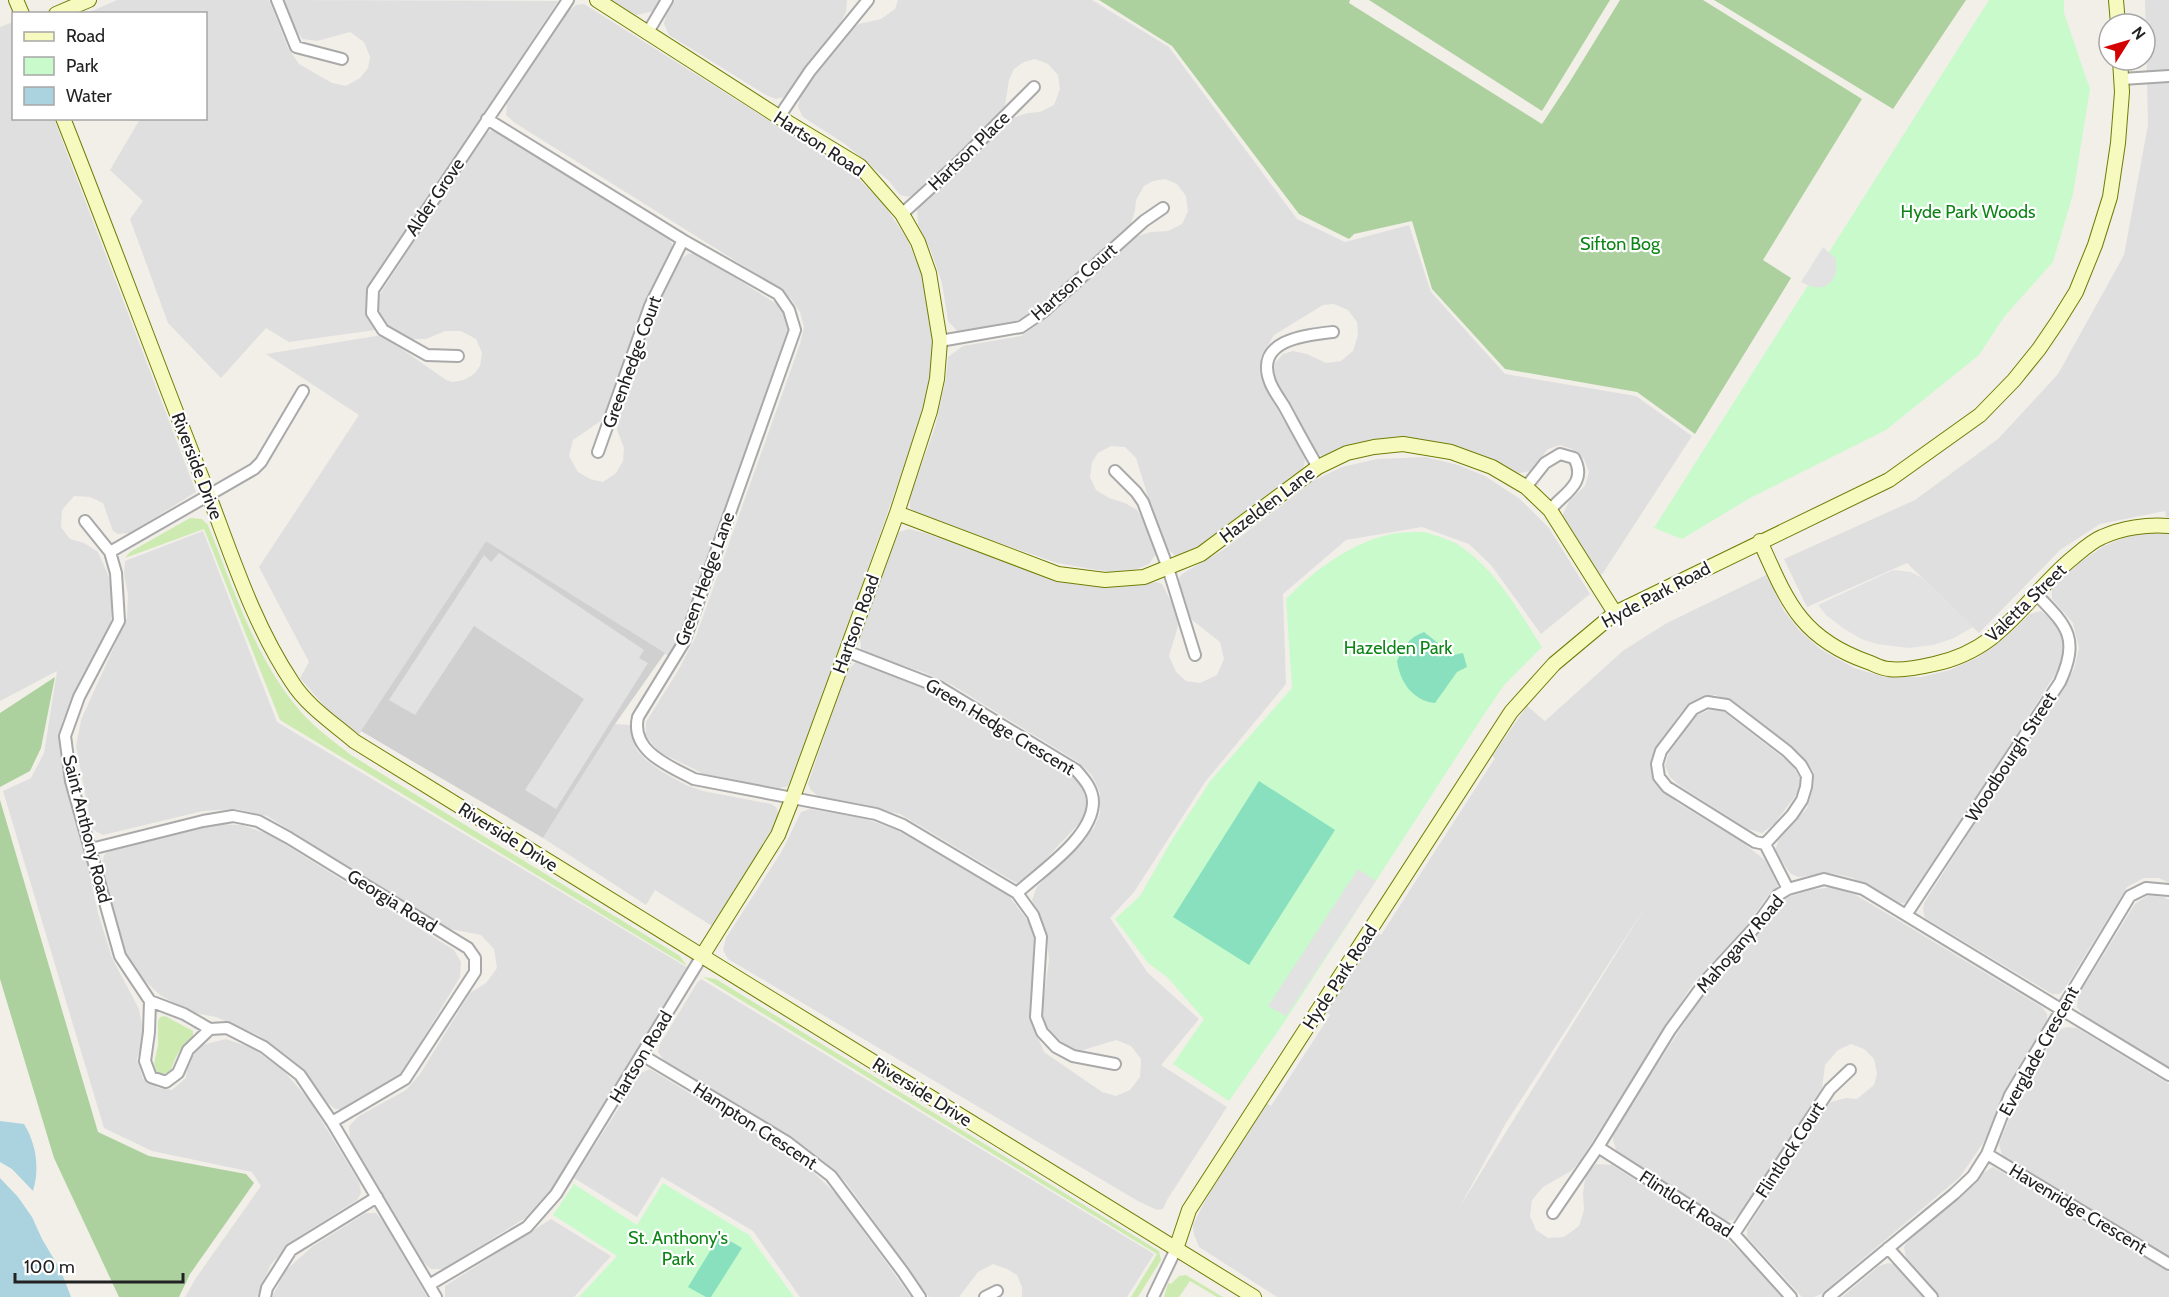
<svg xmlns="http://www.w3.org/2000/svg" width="2169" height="1297" font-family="Cabin,sans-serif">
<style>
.residential{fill:#e0dfdf;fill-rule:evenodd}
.religious{fill:#d0d0d0}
.grass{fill:#cdebb0}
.forest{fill:#add19e}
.park{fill:#c8facc}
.pitch{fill:#88e0be}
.parking{fill:#e2e2e2}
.water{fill:#aad3df}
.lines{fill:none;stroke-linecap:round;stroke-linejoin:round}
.street-casing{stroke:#a9a9a9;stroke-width:14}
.secondary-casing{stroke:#707d05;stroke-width:16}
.street{stroke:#fff;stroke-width:10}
.secondary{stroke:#f7fabf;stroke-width:14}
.labels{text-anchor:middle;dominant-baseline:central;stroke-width:4.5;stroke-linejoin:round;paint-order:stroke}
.street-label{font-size:18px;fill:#222;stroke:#fff}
.park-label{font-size:18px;fill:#0c8416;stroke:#fff}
</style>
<rect width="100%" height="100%" fill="#f2efe9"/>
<path class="residential" d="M 117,0 L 269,0 L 288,48 L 299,64 L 332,83 L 346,86 L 360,78 L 368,68 L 370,57 L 364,42 L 350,32 L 317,41 L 303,39 L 293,28 L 282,0 L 558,1 L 372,285 L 366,301 L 369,318 L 375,330 L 289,342 L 266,328 L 221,378 L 168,323 L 130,219 L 143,201 L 110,170 L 140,119 L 206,118 L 206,14 L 85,14 Z
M 611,0 L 661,0 L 654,11 L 636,15 Z
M 675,0 L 847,0 L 846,12 L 840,24 L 784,97 L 776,99 L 766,95 L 669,35 L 664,24 L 666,15 Z
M 898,0 L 1092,0 L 1169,47 L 1297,219 L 1345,242 L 1409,225 L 1431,292 L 1505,374 L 1636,396 L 1692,436 L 1603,573 L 1600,577 L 1561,519 L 1569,501 L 1585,486 L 1589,472 L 1584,459 L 1572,449 L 1560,445 L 1548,449 L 1530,471 L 1515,474 L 1482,455 L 1450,445 L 1324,457 L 1310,449 L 1273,377 L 1275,363 L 1283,354 L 1293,351 L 1307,354 L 1326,363 L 1341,361 L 1353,351 L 1358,335 L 1357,322 L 1348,310 L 1334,304 L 1323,305 L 1274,335 L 1264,352 L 1261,366 L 1263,383 L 1305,459 L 1304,466 L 1298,474 L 1217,537 L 1189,554 L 1177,557 L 1163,545 L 1136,458 L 1125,447 L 1111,446 L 1098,453 L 1092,462 L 1090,477 L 1096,490 L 1109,498 L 1125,503 L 1137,510 L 1147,528 L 1156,554 L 1149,564 L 1137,569 L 1109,572 L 1057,563 L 919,515 L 910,508 L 910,497 L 935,427 L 946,378 L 948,357 L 963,346 L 1021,336 L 1041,322 L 1135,237 L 1151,232 L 1168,231 L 1182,224 L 1188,211 L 1186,196 L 1177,184 L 1165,179 L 1153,181 L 1144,186 L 1136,200 L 1135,210 L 1131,224 L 1038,309 L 1019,320 L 958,332 L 948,321 L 942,283 L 931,251 L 918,225 L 917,209 L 1012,118 L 1028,113 L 1040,112 L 1054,105 L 1060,89 L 1058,75 L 1048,64 L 1035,59 L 1024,62 L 1014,69 L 1009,80 L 1005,106 L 995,118 L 913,195 L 908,197 L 900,195 L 889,181 L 845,144 L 803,117 L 798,107 L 800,97 L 845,34 L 859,24 L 881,19 L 895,9 Z
M 2145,0 L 2169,0 L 2169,517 L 2166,517 L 2165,511 L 2100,524 L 2060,550 L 1979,633 L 1907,563 L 1807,607 L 1784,559 L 1915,500 L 1998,439 L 2058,374 L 2124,255 L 2148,125 Z
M 584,4 L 854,174 L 885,206 L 907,239 L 921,272 L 930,309 L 934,343 L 932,377 L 922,415 L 794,778 L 787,787 L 779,788 L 710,777 L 659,752 L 646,736 L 646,722 L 679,669 L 696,636 L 800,344 L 804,327 L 800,312 L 791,299 L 771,283 L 515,123 L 506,115 L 507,104 L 565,14 L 576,5 Z
M 13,22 L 14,118 L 54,119 L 196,492 L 130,533 L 118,534 L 113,531 L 103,503 L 90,497 L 74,496 L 62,510 L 61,527 L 70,539 L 84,543 L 98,552 L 109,577 L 112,598 L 111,622 L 62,722 L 60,743 L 98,913 L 112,958 L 139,1009 L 144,1035 L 137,1059 L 143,1079 L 158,1088 L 172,1090 L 186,1078 L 188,1061 L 202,1045 L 226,1039 L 252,1048 L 282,1069 L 309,1100 L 359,1182 L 361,1193 L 357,1200 L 298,1237 L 271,1264 L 257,1297 L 185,1297 L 196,1278 L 261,1186 L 252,1172 L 152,1151 L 104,1128 L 3,791 L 31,778 L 44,753 L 57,671 L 0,701 L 0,27 Z
M 490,131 L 499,131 L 668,237 L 672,244 L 672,251 L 644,309 L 602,420 L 573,440 L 569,456 L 578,472 L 590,479 L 603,482 L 616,473 L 623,461 L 624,448 L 617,430 L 618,416 L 661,297 L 681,259 L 688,254 L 696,253 L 780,306 L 788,322 L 789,336 L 679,640 L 670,657 L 486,541 L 359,735 L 333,716 L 300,678 L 309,662 L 259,567 L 359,415 L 266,354 L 382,335 L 446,380 L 453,382 L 464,380 L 474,374 L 480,366 L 482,353 L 476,339 L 461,331 L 445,331 L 426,339 L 410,339 L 386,324 L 379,315 L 377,303 L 380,294 L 482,137 Z
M 1425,457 L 1458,465 L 1485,476 L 1520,499 L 1549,528 L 1590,594 L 1541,634 L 1491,565 L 1469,544 L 1422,527 L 1346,540 L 1283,594 L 1286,684 L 1205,782 L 1134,892 L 1110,918 L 1148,973 L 1199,1019 L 1161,1065 L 1227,1107 L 1167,1200 L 1163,1209 L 1157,1210 L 1138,1201 L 728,959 L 723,950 L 726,938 L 782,851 L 801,812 L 810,809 L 866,819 L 897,830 L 1009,896 L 1032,926 L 1036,948 L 1030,1003 L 1033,1025 L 1044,1052 L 1102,1092 L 1116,1096 L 1130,1090 L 1140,1077 L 1141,1059 L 1131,1046 L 1116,1040 L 1080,1051 L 1065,1047 L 1048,1032 L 1042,1011 L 1049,960 L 1047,937 L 1032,900 L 1037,887 L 1094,828 L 1100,813 L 1100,793 L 1092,775 L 1078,762 L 952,685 L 923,672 L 870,655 L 861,649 L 860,638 L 891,550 L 899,532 L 909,529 L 925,533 L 1044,576 L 1080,585 L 1119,587 L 1157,582 L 1162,584 L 1176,611 L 1178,626 L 1169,656 L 1176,672 L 1186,681 L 1200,683 L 1217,675 L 1224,659 L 1220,642 L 1192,620 L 1181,596 L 1179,578 L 1182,574 L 1223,550 L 1315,480 L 1342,467 L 1377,459 Z
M 203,531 L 277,722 L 688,968 L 551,1190 L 530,1215 L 444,1269 L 431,1269 L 421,1261 L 350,1140 L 349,1126 L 359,1116 L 406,1090 L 420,1074 L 470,993 L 486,983 L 497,968 L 494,949 L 481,935 L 450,929 L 267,816 L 237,809 L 203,811 L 103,835 L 92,829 L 76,746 L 81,720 L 127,618 L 128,594 L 124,575 L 125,561 Z
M 2156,532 L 2169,533 L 2169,883 L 2159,878 L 2144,878 L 2127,887 L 2065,988 L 2060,994 L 2052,994 L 1925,918 L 1923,910 L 1924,903 L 2074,669 L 2079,648 L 2073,623 L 2052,599 L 2052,589 L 2079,563 L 2104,546 L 2126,537 Z
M 1766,575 L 1784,611 L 1799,630 L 1820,649 L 1854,668 L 1885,677 L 1921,677 L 1950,670 L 1977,658 L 2005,638 L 2030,614 L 2041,611 L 2052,620 L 2061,632 L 2066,648 L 2061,665 L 1913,897 L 1906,903 L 1899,903 L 1853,878 L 1831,873 L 1798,877 L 1790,873 L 1775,851 L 1779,839 L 1807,808 L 1813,789 L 1814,772 L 1801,755 L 1733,702 L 1715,695 L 1699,699 L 1682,711 L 1660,741 L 1651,760 L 1658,784 L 1676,802 L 1742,842 L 1765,860 L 1778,886 L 1765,899 L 1749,923 L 1694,982 L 1580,1161 L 1571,1171 L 1543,1187 L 1532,1200 L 1530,1216 L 1536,1230 L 1548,1238 L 1564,1237 L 1579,1226 L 1584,1210 L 1583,1193 L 1586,1174 L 1596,1164 L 1612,1165 L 1726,1239 L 1756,1266 L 1786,1297 L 1277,1297 L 1199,1247 L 1194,1235 L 1193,1225 L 1206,1199 L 1266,1103 L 1271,1106 L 1330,1015 L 1326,1012 L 1377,933 L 1381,935 L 1495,758 L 1492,756 L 1527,706 L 1545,721 L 1624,650 L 1667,623 ZM 1647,904 L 1459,1208 L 1506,1123 Z
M 856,662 L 872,666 L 941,694 L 1071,774 L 1082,786 L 1087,803 L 1086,816 L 1027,879 L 1016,883 L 900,814 L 820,798 L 811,790 L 808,784 L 846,672 Z
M 1709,710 L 1723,711 L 1792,765 L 1801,780 L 1799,791 L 1774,824 L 1762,833 L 1748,829 L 1680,786 L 1670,777 L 1665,766 L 1669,753 L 1695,716 Z
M 615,724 L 631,725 L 636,749 L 645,759 L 661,771 L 686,785 L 703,791 L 771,804 L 777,808 L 778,815 L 773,830 L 712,926 L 655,890 L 646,905 L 543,838 Z
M 213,824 L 242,825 L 270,835 L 454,950 L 461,962 L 460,977 L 400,1077 L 343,1109 L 335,1109 L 328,1103 L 302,1068 L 258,1035 L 216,1017 L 190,1012 L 160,995 L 138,974 L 121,945 L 102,866 L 104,855 L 110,850 Z
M 1832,887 L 1856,895 L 2042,1007 L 2047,1014 L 2047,1021 L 2007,1086 L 1996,1117 L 1983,1143 L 1960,1177 L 1821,1294 L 1814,1297 L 1802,1297 L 1747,1237 L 1747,1229 L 1821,1113 L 1831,1102 L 1846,1098 L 1857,1099 L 1874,1085 L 1877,1074 L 1874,1059 L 1864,1049 L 1851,1044 L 1838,1050 L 1825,1065 L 1822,1088 L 1745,1208 L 1733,1220 L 1723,1221 L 1616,1150 L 1613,1140 L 1613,1133 L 1703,994 L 1742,953 L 1773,912 L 1788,897 L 1811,890 Z
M 2148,895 L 2164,897 L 2169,900 L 2169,1068 L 2084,1016 L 2077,1007 L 2078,996 L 2135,904 Z
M 701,979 L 1154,1254 L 1127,1297 L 1022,1297 L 1022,1287 L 1017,1275 L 1007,1269 L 993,1264 L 978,1272 L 959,1297 L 929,1297 L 845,1181 L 822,1160 L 665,1062 L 658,1052 L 660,1044 L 697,983 Z
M 2068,1027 L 2077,1028 L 2169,1084 L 2169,1258 L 2010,1162 L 2002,1155 L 1999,1144 L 2018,1097 L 2059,1029 Z
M 650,1069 L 805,1164 L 838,1196 L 911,1297 L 800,1297 L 753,1231 L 662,1177 L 637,1217 L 574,1178 L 641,1073 Z
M 1993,1167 L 2169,1272 L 2169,1297 L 1939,1297 L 1906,1258 L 1904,1247 L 1908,1241 L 1972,1186 L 1983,1173 Z
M 366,1213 L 376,1213 L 383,1221 L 427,1297 L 272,1297 L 286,1270 L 313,1246 Z
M 551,1219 L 611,1256 L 574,1297 L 445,1297 L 445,1286 Z
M 1888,1263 L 1895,1265 L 1924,1297 L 1842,1297 L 1879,1266 Z"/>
<path class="religious" d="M 486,541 L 665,653 L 615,724 L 543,838 L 361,731 Z"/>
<path class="grass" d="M 190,518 L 202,519 L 208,525 C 233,587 253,653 296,706 C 311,725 332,740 351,755 L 680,956 L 687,966 L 280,720 L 204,529 L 125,558 L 130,552 Z
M 703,977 L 716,979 L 1159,1251 L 1161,1260 L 1138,1297 L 1131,1297 L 1157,1254 Z
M 165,1016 L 193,1031 L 193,1036 C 182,1046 175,1056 171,1070 L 164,1074 L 157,1072 L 154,1064 L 158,1045 L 158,1021 L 160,1017 Z
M 1186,1275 L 1223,1297 L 1217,1297 L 1190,1281 L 1179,1297 L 1164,1297 L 1168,1283 L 1171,1284 L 1179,1276 Z"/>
<path class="forest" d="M 1099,0 L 1350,0 L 1349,3 L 1542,124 L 1569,83 L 1620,0 L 1703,0 L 1862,99 L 1763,260 L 1791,278 L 1695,434 L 1637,392 L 1505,369 L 1432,289 L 1412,221 L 1354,234 L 1349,239 L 1299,214 L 1172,46 Z
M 1369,0 L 1610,0 L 1542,111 Z
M 1714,0 L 1966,0 L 1893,109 Z
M 55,677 L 41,748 L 30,771 L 0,787 L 0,713 Z
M 0,800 L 98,1132 L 149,1156 L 246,1174 L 254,1183 L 190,1274 L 179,1297 L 119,1297 L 54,1158 L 0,979 Z"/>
<path class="park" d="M 1989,0 L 2064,0 L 2064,13 L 2090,89 L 2073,194 L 2053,262 L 2004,317 L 1979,355 L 1886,430 L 1750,498 L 1682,539 L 1654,528 Z
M 1425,532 C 1436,536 1450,539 1460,546 C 1497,571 1518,610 1542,647 L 1504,685 L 1483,716 L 1285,1021 L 1229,1101 L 1173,1064 L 1204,1019 L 1167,977 L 1148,963 L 1115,919 L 1140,896 L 1172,840 L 1211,780 L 1292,688 L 1286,599 C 1315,569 1355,540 1397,533 C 1406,532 1416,532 1425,532 Z
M 663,1183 L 749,1235 L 794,1297 L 579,1297 L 617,1256 L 553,1215 L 574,1184 L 637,1225 Z"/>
<path class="pitch" d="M 1424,632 L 1453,655 L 1463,653 L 1467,667 L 1457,672 L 1435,703 C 1413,701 1400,682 1397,661 C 1404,647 1408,638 1424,632 Z
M 1259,781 L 1335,830 L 1249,965 L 1173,917 Z
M 720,1235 L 742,1248 L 711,1297 L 706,1297 L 688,1287 Z"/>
<path class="parking" d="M 1823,247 L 1836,259 L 1836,272 L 1832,281 L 1824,287 L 1812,287 L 1801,282 Z
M 499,553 L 644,650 L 639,658 L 648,663 L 556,809 L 525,790 L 584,699 L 474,626 L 415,715 L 389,700 L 484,555 L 491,562 Z
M 1893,570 L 1911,572 L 1922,578 L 1973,627 L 1954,638 L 1933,645 L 1909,648 L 1877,644 L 1861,639 L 1843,628 L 1826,615 L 1818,605 Z
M 1358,869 L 1376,881 L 1286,1016 L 1268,1006 Z"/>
<path class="water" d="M 0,1121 L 24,1124 C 36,1143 40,1169 33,1191 L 12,1169 L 0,1162 Z
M 0,1178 L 18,1197 L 32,1217 L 42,1239 L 61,1271 L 71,1297 L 0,1297 Z"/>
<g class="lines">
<g class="street-casing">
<path id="street" d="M 277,0 L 296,47 L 342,59
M 648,32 L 667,0
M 2122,79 L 2169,76
M 779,117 L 810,71 L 868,0
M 487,119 L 683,240 L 778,294 L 789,310 L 795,330 L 684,642 L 638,717 C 630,751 669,766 694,779 L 876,814 L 903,825 L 1017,893 L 1033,915 L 1041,937 L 1036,1017 L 1042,1032 L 1056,1047 L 1073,1056 L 1115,1064
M 902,214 L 959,162 L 1034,87
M 940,341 L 1021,327 L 1043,312 L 1144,221 L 1163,208
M 458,356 L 427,355 L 383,330 L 372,313 L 373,290 L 568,0
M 303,391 L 261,462 L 254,469 L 110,552 L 116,573 L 119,621 L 79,697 L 65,736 L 71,781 L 120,956 L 150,1001 L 184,1014 L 210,1029 L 227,1028 L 264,1047 L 300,1075 L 332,1122 L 436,1297
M 598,452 L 650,306 L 683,240
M 1318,467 C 1306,447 1295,426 1284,406 C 1279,398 1273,390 1270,382 C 1254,340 1305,335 1333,332
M 1115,471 L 1136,492 L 1143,502 L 1168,568 L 1195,655
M 1526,487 L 1545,463 L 1560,454 L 1574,458 C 1588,483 1564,493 1550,510
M 85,521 L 110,552
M 846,651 L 939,687 L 1076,770 C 1084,779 1093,789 1093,802 C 1093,837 1041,871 1017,893
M 1765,844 L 1792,815 L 1802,800 L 1806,787 L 1807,776 L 1801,765 L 1787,751 L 1727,705 L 1707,702 L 1693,709 L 1661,751 L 1657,764 L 1659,777 L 1667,787 L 1755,842 L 1765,844 L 1788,889
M 91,849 L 203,821 L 233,816 L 258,821 L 289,838 L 468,948 L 475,958 L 475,972 L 405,1079 L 332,1122
M 1906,915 L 2060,682 C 2080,638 2067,626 2037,595
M 150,1001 L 149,1032 L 145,1061 L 151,1077 L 166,1082 L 178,1073 L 188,1050 L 210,1029
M 642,1055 L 787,1142 L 831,1176 L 903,1272 L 920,1297
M 1598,1147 L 1734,1234 L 1791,1297
M 1987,1154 L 2169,1264
M 1553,1213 L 1598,1147 L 1670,1030 L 1708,978 L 1755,927 L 1778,895 L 1788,889 L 1824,879 L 1863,889 L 2169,1075
M 1734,1234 L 1830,1089 L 1850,1070
M 1888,1248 L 1932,1297
M 429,1285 L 527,1227 L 556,1194 L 702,956
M 265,1297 L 267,1288 L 291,1250 L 377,1197
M 985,1297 L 997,1291
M 1153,1297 L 1176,1249
M 1829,1297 L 1954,1194 L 1973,1176 L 1987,1154 L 2010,1095 L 2130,896 L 2146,888 L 2169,890"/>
</g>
<g class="secondary-casing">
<path id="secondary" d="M 16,0 L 22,14
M 597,0 L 779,117 L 860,166 L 902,214 L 918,242 L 929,273 L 940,341 L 937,379 L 930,411 L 897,513 L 793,797 L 778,835 L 702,956
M 2116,0 L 2118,24
M 56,14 L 89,0
M 63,118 C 113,244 159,370 209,496 C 233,559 254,625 292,682 C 307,706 333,723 354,741 L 1254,1297
M 897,513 L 1058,574 L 1105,580 L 1144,577 L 1201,554 L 1318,467 L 1347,453 L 1374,447 L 1403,444 L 1451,452 L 1492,467 L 1526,487 L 1550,510 L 1615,613
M 1760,541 C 1787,601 1800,638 1868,662 C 1874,664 1882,669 1889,669 C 1903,671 1921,667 1934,664 C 2001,650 2022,602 2069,561 C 2079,553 2090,542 2102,537 C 2122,528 2147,524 2169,526
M 1176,1249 L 1189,1210 L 1511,712 L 1554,664 L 1615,613 L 1889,480 L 1980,415 L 2014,380 L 2039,349 L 2058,321 L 2076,292 L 2095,245 L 2110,197 L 2118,143 L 2122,92 L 2120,60"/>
</g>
<use href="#street" class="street"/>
<use href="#secondary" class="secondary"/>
</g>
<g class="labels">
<g class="street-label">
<text transform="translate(819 144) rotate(33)">Hartson Road</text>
<text transform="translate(969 151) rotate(-44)">Hartson Place</text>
<text transform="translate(435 197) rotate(-56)">Alder Grove</text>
<text transform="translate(1074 282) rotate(-41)">Hartson Court</text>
<text transform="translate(632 362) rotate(-70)">Greenhedge Court</text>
<text transform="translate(197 466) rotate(69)">Riverside Drive</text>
<text transform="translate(1267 505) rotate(-37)">Hazelden Lane</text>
<text transform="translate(705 579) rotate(-70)">Green Hedge Lane</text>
<text transform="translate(1656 595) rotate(-28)">Hyde Park Road</text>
<text transform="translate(2026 603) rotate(-44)">Valetta Street</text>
<text transform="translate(856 624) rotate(-70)">Hartson Road</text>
<text transform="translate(1000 727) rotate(31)">Green Hedge Crescent</text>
<text transform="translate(2011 757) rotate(-57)">Woodbourgh Street</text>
<text transform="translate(87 829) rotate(76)">Saint Anthony Road</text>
<text transform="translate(508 837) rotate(32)">Riverside Drive</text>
<text transform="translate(392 901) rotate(32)">Georgia Road</text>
<text transform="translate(1740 944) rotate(-49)">Mahogany Road</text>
<text transform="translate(1340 977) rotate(-57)">Hyde Park Road</text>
<text transform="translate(2039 1051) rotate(-61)">Everglade Crescent</text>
<text transform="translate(641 1057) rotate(-59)">Hartson Road</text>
<text transform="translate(922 1092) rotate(32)">Riverside Drive</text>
<text transform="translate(755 1126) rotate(33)">Hampton Crescent</text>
<text transform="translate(1790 1150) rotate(-57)">Flintlock Court</text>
<text transform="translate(1686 1204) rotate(33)">Flintlock Road</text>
<text transform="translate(2078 1209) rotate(31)">Havenridge Crescent</text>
</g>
<g class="park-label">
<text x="1968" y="212">Hyde Park Woods</text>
<text x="1620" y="244">Sifton Bog</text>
<text x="1398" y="648">Hazelden Park</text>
<text x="678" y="1238">St. Anthony's<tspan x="678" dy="21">Park</tspan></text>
</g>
</g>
<rect x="12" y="12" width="195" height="108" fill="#ffffff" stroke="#a7a7a7" stroke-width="1.5"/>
<rect x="24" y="32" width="30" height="9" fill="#f7fabf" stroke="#a7a7a7" stroke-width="1.5"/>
<text x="66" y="42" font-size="18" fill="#222222">Road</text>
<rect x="24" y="57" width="30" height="18" fill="#c8facc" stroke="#a7a7a7" stroke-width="1.5"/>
<text x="66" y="72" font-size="18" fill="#222222">Park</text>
<rect x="24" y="87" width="30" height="18" fill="#aad3df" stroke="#a7a7a7" stroke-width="1.5"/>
<text x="66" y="102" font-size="18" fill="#222222">Water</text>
<g transform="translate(2127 42) rotate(53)"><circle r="28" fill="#ffffff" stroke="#a7a7a7" stroke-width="1.5"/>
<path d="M0-4.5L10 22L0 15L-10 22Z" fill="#d40000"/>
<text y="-9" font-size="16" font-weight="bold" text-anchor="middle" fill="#222222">N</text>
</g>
<path d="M15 1273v9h168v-9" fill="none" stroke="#222222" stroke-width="3"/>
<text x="24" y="1273" font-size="18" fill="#222222" stroke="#ffffff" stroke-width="4.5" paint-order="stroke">100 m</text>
</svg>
